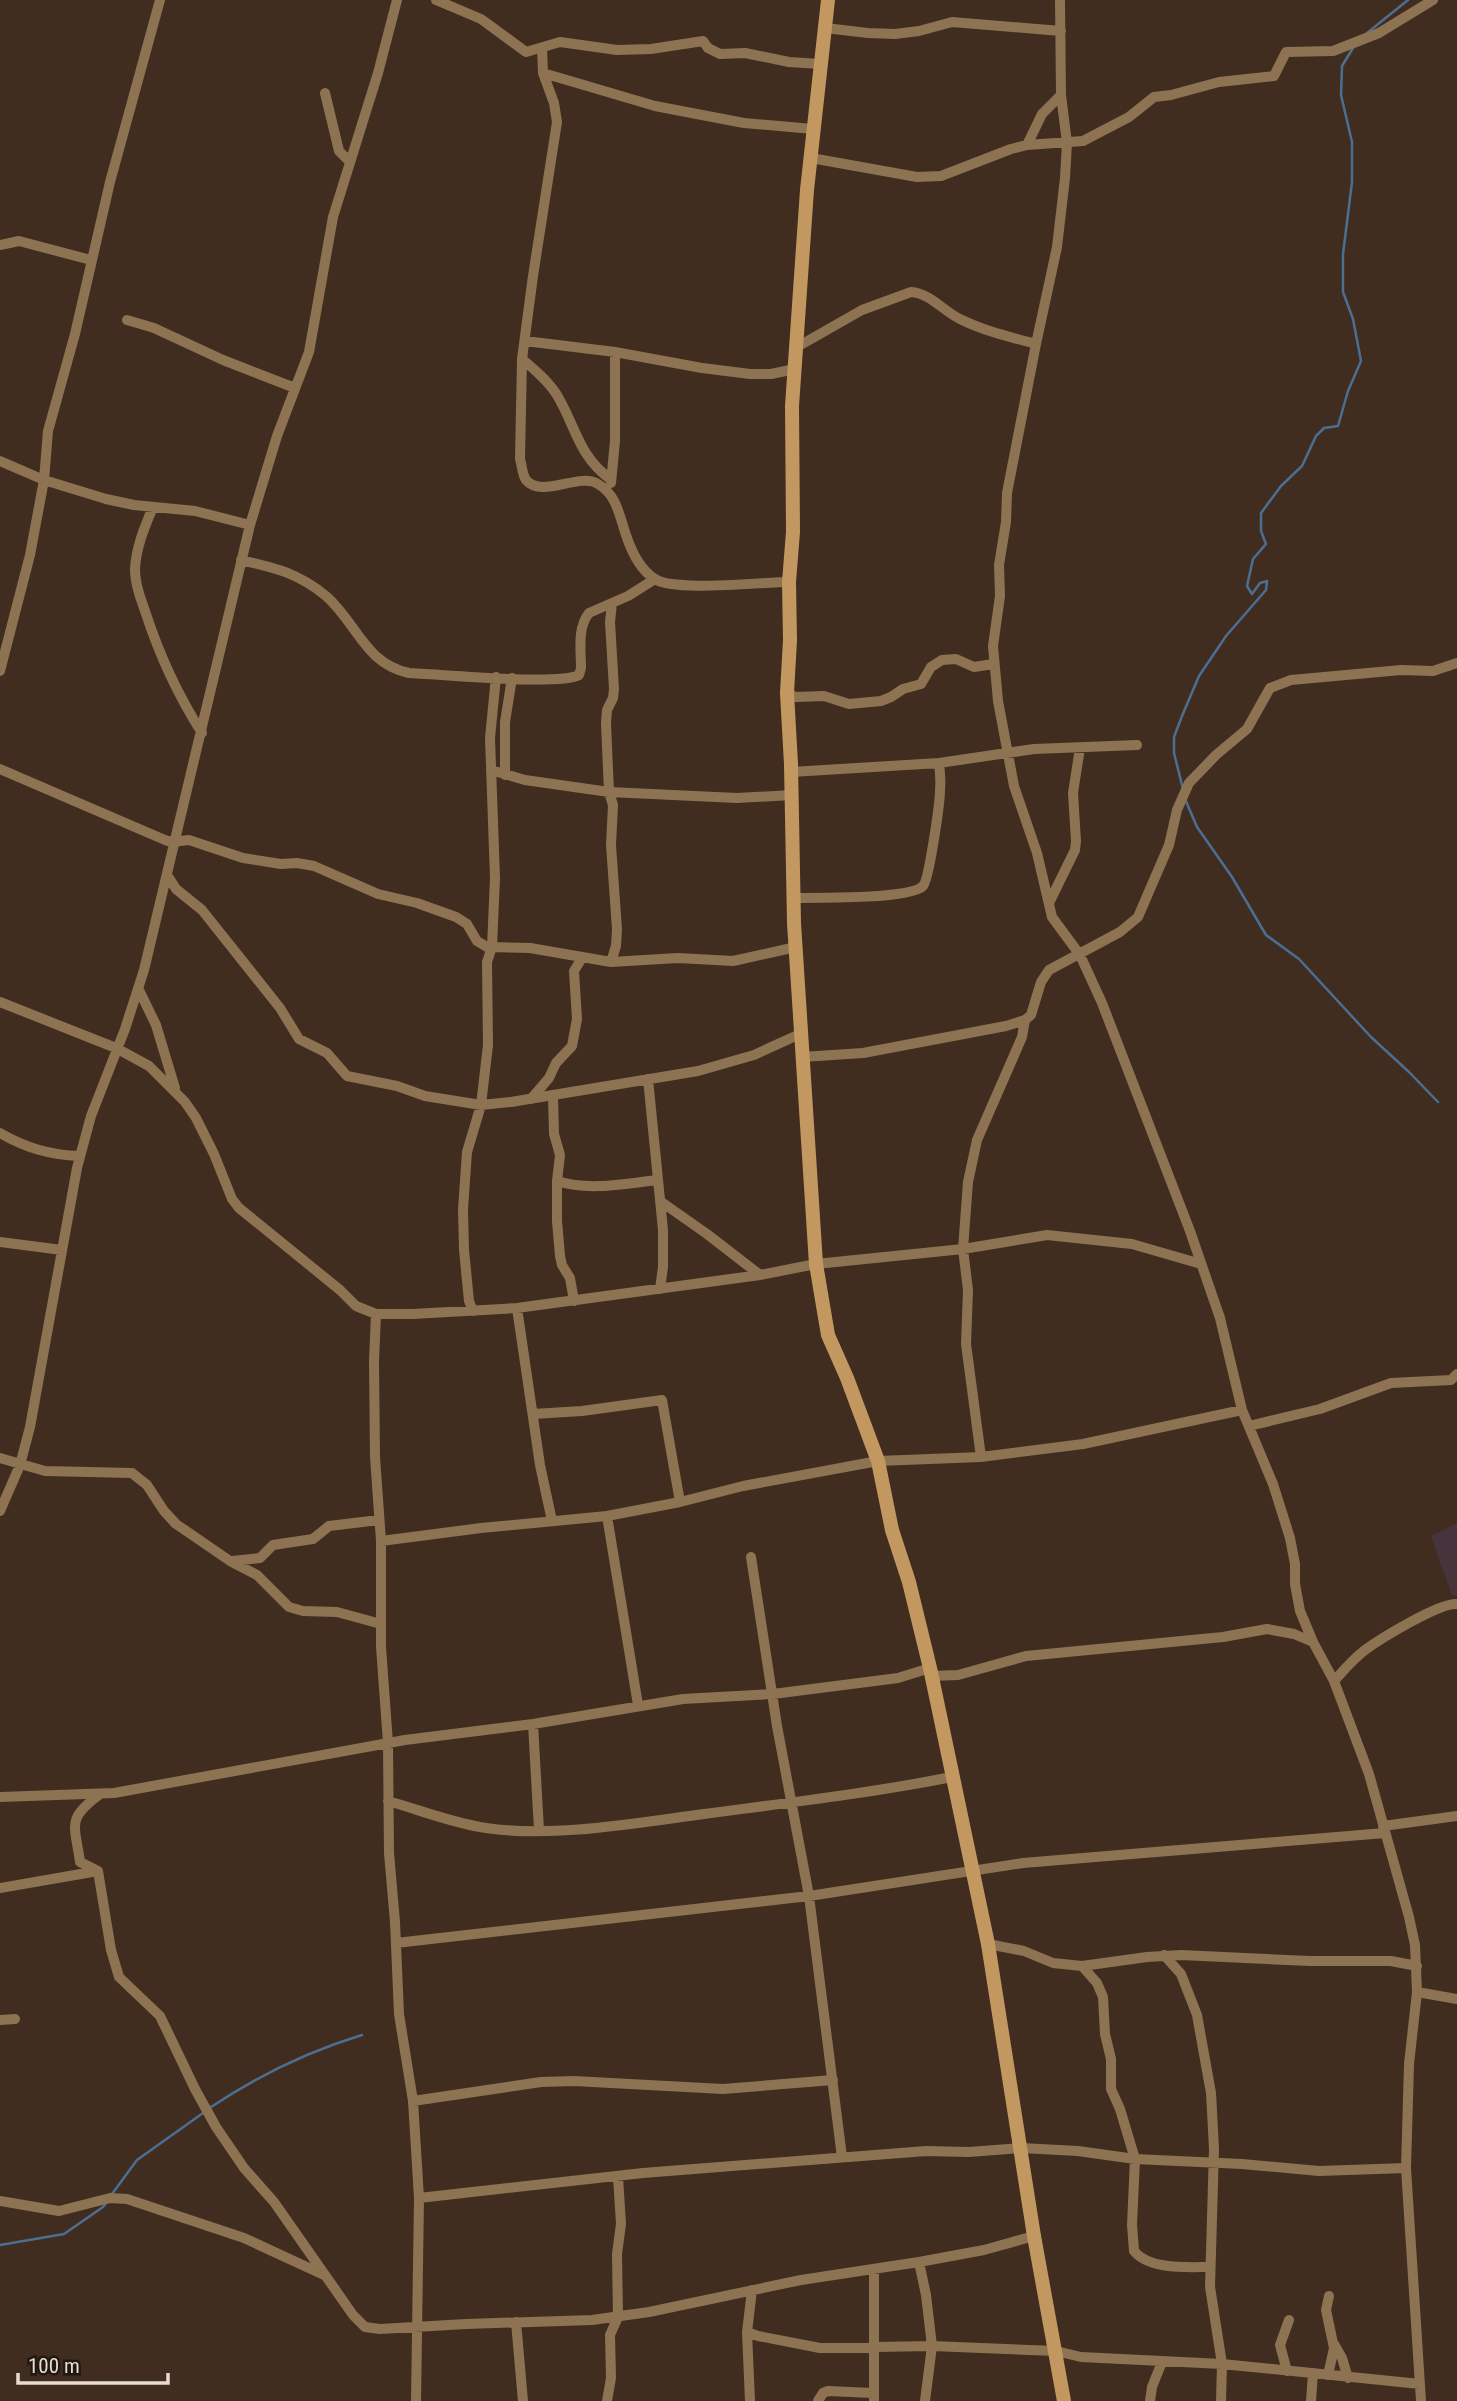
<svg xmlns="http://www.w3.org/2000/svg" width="1457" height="2401" font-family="'Roboto Condensed',sans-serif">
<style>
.education{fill:#46333b}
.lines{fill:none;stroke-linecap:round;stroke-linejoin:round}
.stream{stroke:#4b6e92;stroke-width:2.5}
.street{stroke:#8e7352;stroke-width:10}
.secondary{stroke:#c29860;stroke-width:14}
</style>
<rect width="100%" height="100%" fill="#402d1f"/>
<path class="education" d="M 1457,1523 L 1457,1595 L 1452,1596 L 1431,1536 Z"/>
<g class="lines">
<path class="stream" d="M 1367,33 L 1408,0
M 1183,789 L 1174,753 L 1174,737 L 1182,716 L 1199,676 L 1226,636 L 1266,590 L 1267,581 L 1260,583 L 1252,594 L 1247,586 L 1253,559 L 1266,544 L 1261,531 L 1261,513 L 1281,486 L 1302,466 L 1316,436 L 1324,428 L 1338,426 L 1348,391 L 1361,361 L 1353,319 L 1343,292 L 1343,254 L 1352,182 L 1352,142 L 1341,95 L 1342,66 L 1353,48
M 1185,799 L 1197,827 L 1232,877 L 1266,935 L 1299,959 L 1371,1037 L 1409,1072 L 1438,1102
M 208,2109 C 257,2076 306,2052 362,2035
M 112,2194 L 137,2160 L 203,2113
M 0,2245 L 64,2234 L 103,2207 L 107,2202"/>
<path class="street" d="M 436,0 L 481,19 L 526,52 L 560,42 L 617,50 L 651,49 L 703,41 L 708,48 L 720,54 L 745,53 L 789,62 L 820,64
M 1060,0 L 1061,95 L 1067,143 L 1065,178 L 1057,247 L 1036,344 L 1007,493 L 1006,522 L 999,565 L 1000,596 L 993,646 L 998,701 L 1014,786 L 1037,853 L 1052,917 L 1080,955 L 1102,1003 L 1190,1231 L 1220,1318 L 1242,1410 L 1273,1484 L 1290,1538 L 1295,1564 L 1295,1584 L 1300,1611 L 1313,1642 L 1334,1681 L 1369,1774 L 1409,1917 L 1415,1945 L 1417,1992 L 1409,2064 L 1406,2168 L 1421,2401
M 825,28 L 868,33 L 895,34 L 919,31 L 952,22 L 1061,31
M 542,48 L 543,73 L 554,103 L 557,122 L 533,276 L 522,359 L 520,459 C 522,465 522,474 526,480 C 542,499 579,472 598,484 C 617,495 619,515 626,535 C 631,550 640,570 655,579 C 674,592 762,582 789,582
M 543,73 L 655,106 L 744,123 L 813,129
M 325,93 L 339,151 L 349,161
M 1027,145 L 1042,114 L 1061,95
M 811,158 L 917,177 L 941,176 L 1011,149 L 1027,145 L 1083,141 L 1129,117 L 1154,97 L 1171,95 L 1219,82 L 1274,76 L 1286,52 L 1333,51 L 1379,33 L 1433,0
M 0,245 L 19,241 L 91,260
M 127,320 L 154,328 L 223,360 L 295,388
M 525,341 L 615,352 L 702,368 L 750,374 L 771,374 L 795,369
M 797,347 L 862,310 L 911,292 C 930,293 943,311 960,319 C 984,331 1010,337 1036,344
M 522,359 C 535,370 548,381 557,395 C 576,427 578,455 610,479
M 0,461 L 44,480 L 106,499 L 134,505 L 195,511 L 250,525
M 611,483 L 615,441 L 615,352
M 153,507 C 145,526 136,547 135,569 C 135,583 140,597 145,611 C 159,654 177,694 202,733
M 241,560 C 276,568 298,573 326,596 C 357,623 365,664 409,673 C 439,674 558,686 579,675 L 581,668 C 581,650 577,628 589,613 L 628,596 L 655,579
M 0,671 L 30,555 L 44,480 L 48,431 L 75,334 L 110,182 L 160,0
M 787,693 L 796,697 L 824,696 L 849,704 L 881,701 L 891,697 L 903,689 L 921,684 L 931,667 L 942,660 L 956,659 L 974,667 L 993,664
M 0,769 L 165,840 L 171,842 L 189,840 L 243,858 L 281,864 L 297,863 L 314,866 L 378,894 L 417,903 L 456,917 L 467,924 L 477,941 L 487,947 L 530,948 L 611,962 L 678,958 L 733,961 L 796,947
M 491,770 L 525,780 L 609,792 L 737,798 L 792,795
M 791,772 L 939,763 L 1034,749 L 1137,745
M 505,775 L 505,722 L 512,678
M 167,875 L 176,889 L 202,910 L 280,1008 L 299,1039 L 327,1053 L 347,1076 L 397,1086 L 425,1096 L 481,1105 L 511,1102 L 698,1071 L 754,1055 L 800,1034
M 794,898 C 815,898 911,899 923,886 C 929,880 940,803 940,790 C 941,781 940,772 939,763
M 1049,903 L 1075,850 L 1076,841 L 1073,793 L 1080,748
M 611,962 L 616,946 L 617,929 L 611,845 L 613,805 L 609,792 L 606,723 L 607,710 L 613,698 L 614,689 L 610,622 L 612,603
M 138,988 L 156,1025 L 175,1088
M 0,1002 L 116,1048 L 149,1066 L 185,1102 L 196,1118 L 214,1154 L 232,1199 L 239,1208 L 340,1290 L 356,1306 L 376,1314 L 413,1314 L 517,1308 L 760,1275 L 816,1264 L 963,1249 L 1047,1235 L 1132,1244 L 1201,1264
M 802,1057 L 863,1053 L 1006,1026 L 1025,1020 L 1031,1015 L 1041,982 L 1049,970 L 1120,932 L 1138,917 L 1169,845 L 1177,810 L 1189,783 L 1216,755 L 1247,729 L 1270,688 L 1291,680 L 1401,670 L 1433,671 L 1457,663
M 648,1079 L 663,1230 L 663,1267 L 660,1289
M 553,1095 L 554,1134 L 560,1155 L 557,1181 L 557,1221 L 560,1256 L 562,1265 L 570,1278 L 574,1301
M 531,1099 L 549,1078 L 556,1063 L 572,1046 L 577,1019 L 574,971 L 582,958
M 0,1133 C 26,1148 50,1155 80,1156
M 557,1181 C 588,1191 624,1184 656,1180
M 660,1201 L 707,1234 L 760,1275
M 0,1242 L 62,1250
M 517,1308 L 540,1465 L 552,1521
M 473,1311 L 469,1301 L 464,1250 L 463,1209 L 467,1152 L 481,1105 L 488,1045 L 487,962 L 492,947 L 495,878 L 490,738 L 496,677
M 376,1314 L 374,1361 L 375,1457 L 381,1541 L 381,1647 L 388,1743 L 389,1853 L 395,1922 L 399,2014 L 413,2101 L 419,2198 L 416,2401
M 533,1414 L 582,1411 L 662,1400 L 680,1502
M 1249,1426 L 1320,1409 L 1391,1383 L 1451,1380 L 1457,1374
M 981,1457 L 966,1344 L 968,1290 L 963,1249 L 968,1182 L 977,1140 L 1022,1037 L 1025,1020
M 0,1458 L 45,1471 L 132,1473 L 147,1485 L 164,1511 L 176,1524 L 230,1561 L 257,1575 L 289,1607 L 303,1611 L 337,1612 L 381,1624
M 0,1511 L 20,1465 L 30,1427 L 77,1168 L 91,1116 L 125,1029 L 144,970 L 250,525 L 277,436 L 309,352 L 333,217 L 378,73 L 397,0
M 607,1516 L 638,1705
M 381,1541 L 481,1528 L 607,1516 L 680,1502 L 743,1486 L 878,1461 L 981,1457 L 1083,1444 L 1242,1410
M 751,1557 L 777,1726 L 809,1896 L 842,2157
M 232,1561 L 260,1558 L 273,1545 L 313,1539 L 329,1526 L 379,1520
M 931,1676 L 958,1675 L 1026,1656 L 1223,1637 L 1267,1629 L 1294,1634 L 1313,1642
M 1334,1681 C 1344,1670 1353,1659 1365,1650 C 1380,1639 1440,1602 1457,1604
M 533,1724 L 539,1830
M 99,1795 C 66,1819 75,1825 80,1862 L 98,1871 L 111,1950 L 119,1977 L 160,2016 L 195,2089 L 216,2127 L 244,2168 L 274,2202 L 353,2315 L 365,2327 L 380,2329 L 466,2324 L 592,2320 L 649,2312 L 801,2280 L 919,2262 L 984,2250 L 1034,2236
M 0,1797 L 114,1793 L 405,1740 L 533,1724 L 683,1699 L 773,1694 L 898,1678 L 930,1668
M 388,1801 C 420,1810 452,1823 486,1828 C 553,1838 636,1823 704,1814 C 787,1803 870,1793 952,1777
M 1383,1826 L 1457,1816
M 0,1888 L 98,1871
M 396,1943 L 809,1896 L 1023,1863 L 1385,1833
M 988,1944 L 1024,1951 L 1053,1963 L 1082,1966 L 1147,1957 L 1181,1955 L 1310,1961 L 1391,1961 L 1417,1966
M 1164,1955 L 1181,1974 L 1197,2015 L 1211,2093 L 1214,2149 L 1210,2287 L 1222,2364 L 1221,2401
M 1082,1966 L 1097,1983 L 1103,1997 L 1105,2034 L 1111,2059 L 1111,2089 L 1120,2109 L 1135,2159 L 1132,2225 L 1134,2251 C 1149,2270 1188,2267 1209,2267
M 1417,1992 L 1457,1999
M 0,2020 L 15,2019
M 413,2101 L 541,2082 L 574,2081 L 723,2089 L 833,2080
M 419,2198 L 643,2173 L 926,2151 L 969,2152 L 1021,2148 L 1078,2151 L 1135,2159 L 1242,2164 L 1319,2171 L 1406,2168
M 0,2201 L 59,2211 L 110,2198 L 127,2199 L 244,2238 L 324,2275
M 919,2262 L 926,2295 L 932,2346 L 925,2401
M 874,2270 L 874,2401
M 516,2322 L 523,2401
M 747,2332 L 758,2336 L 820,2348 L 932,2346 L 1056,2351 L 1081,2357 L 1222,2364 L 1420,2384
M 1334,2344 L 1342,2358 L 1348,2378
M 1287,2371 L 1280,2345 L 1289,2320
M 1328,2375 L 1334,2348 L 1326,2310 L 1329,2296
M 607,2401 L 611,2378 L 610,2335 L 618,2317 L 617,2254 L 621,2224 L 618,2177
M 750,2401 L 747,2332 L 752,2290
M 818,2401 L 823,2393 L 828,2391 L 873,2393
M 1150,2401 L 1152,2387 L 1162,2362
M 1311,2401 L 1313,2373"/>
<path class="secondary" d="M 828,0 L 807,190 L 792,406 L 793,532 L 789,582 L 790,640 L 787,693 L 791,764 L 794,923 L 816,1264 L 828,1335 L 847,1378 L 878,1461 L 892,1530 L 909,1582 L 930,1668 L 988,1944 L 1034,2236 L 1064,2401"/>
</g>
<path d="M18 2373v10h150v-10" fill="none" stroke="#e7dbd2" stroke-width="3.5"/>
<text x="28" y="2373" font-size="21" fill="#e7dbd2" stroke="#201811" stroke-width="5" paint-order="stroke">100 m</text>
</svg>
